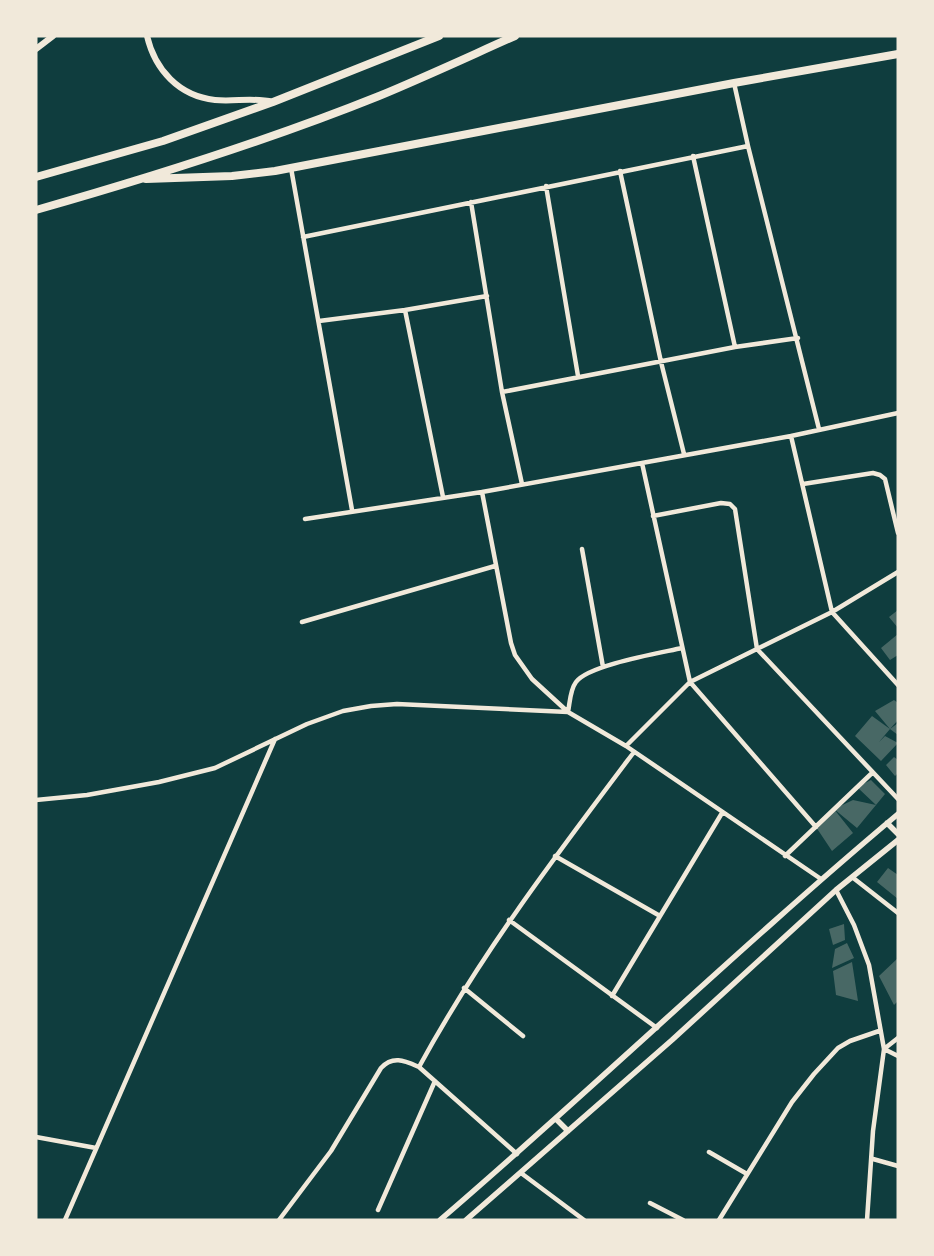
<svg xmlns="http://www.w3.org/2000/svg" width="934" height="1256" font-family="'Open Sans',sans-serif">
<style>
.building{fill:#486865}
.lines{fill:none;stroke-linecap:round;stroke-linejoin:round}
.minor{stroke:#f1e9da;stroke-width:4.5}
.tertiary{stroke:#f1e9da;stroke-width:5.5}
.secondary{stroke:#f1e9da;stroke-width:6}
.trunk{stroke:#f1e9da;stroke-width:8}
</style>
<rect width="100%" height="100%" fill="#0f3d3e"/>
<path class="building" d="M 898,610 L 898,628 L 889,617 Z
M 898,634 L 898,655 L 890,660 L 881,648 Z
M 894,700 L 898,703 L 898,720 L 890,729 L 898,723 L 898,735 L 890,729 L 879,742 L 885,736 L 898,743 L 881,761 L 855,736 L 872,716 L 890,729 L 875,711 Z
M 894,757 L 898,760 L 898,773 L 895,776 L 886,765 Z
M 871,780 L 885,794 L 876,805 L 857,828 L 834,809 L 853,833 L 832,851 L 816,827 L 834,809 L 853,800 L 876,805 L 857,787 Z
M 888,868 L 898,875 L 898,899 L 877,882 Z
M 844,924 L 845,940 L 833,945 L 829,929 Z
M 847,943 L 854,958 L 832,968 L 835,949 Z
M 898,958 L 898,1001 L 894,1005 L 879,976 Z
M 852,962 L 858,1001 L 836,995 L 833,971 Z"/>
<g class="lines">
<path class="minor" d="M 734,83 L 748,146 L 819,429
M 693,156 L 735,347
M 291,168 L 352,510
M 620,171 L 661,362 L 684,454
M 546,186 L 578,376
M 471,202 L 502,392 L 522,484
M 303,237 L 748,146
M 405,310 L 443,497
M 319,321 L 405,310 L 487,296
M 502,392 L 735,347 L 798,338
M 791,436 L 832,612 L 898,685
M 642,463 L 690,682 L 816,827
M 803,484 L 873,473 L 880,475 L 885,479 L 898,533
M 482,492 L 511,643 L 515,655 L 532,679 L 568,712 L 626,746 L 821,879
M 653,516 L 721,503 L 730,504 L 735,509 L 757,649 L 898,799
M 305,519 L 482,492 L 791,436 L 898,413
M 582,549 L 603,667
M 302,622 L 495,566
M 626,746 L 690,682 L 832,612 L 898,572
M 36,800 L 87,795 L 159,782 L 215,768 L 307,724 L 343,711 L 371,706 L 397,704 L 568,712 C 570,702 570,690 576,682 C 588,665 660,653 682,648
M 555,856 L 660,916
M 785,856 L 872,773
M 852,877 L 898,913
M 836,890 L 854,925 L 869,965 L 884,1049 L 873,1131 L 867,1220
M 509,920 L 657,1028
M 464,988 L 523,1036
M 612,996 L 722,813
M 898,1038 L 884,1049 L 898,1056
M 419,1067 C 480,955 557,854 634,752
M 36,1137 L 96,1148
M 709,1152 L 747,1174
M 873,1159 L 898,1166
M 521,1173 L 584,1220
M 650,1203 L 683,1220
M 378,1210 L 435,1081
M 65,1220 L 275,739
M 279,1220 L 331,1151 L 381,1068 C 393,1055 405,1061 419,1067 L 517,1154
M 719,1220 L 792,1102 L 814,1074 L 838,1048 L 850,1041 L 879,1031"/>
<path class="tertiary" d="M 887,823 L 898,834
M 556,1119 L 568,1131
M 440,1220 C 595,1087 742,945 898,814
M 466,1220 L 672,1040 L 836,890 L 898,840"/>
<path class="secondary" d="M 147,36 C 155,70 179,96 215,100 C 235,102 253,97 273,102
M 36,49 L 53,36"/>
<path class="trunk" d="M 36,177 L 163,141 L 273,102 L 439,36
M 146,179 L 232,176 L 275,171 L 734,83 L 898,54
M 36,210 C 152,177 267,141 379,96 C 425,77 470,56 515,36"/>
</g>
<rect width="934" height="1256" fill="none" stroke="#f1e9da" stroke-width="75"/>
</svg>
